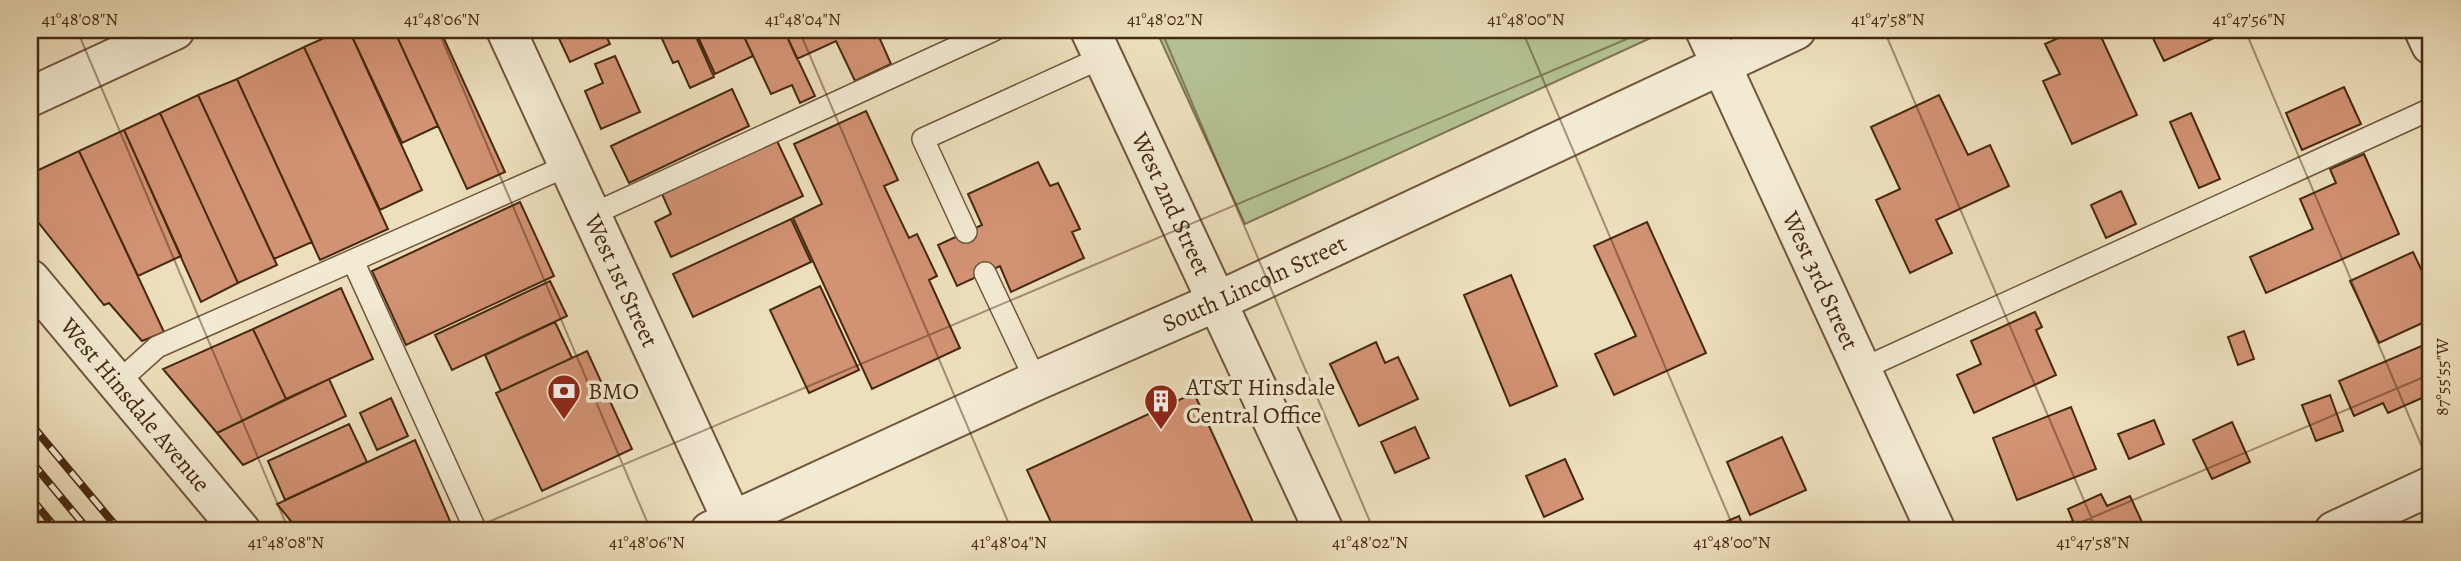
<svg xmlns="http://www.w3.org/2000/svg" width="2461" height="561" font-family="Alegreya,serif">
<style>
.green{fill:#b4c293;stroke:#7e7652;stroke-width:2}
.building{fill:#d29274;stroke:#472910;stroke-width:2}
.lines{fill:none;stroke-linecap:round;stroke-linejoin:round}
.lane-casing{stroke:#70563b;stroke-width:24}
.street-casing{stroke:#70563b;stroke-width:42}
.lane{stroke:#f3ead3;stroke-width:21}
.street{stroke:#f3ead3;stroke-width:38}
.rail-casing{stroke:#472910;stroke-width:8}
.rail{stroke:#f3ead3;stroke-width:5;stroke-dasharray:16;stroke-linecap:butt}
.ticks{fill:none;stroke:#472910;stroke-width:2;stroke-opacity:0.45}
.labels{text-anchor:middle;dominant-baseline:central;stroke-width:7;stroke-linejoin:round;paint-order:stroke}
.street-label{font-size:24px;fill:#472910;stroke:#f3ead3}
.poi-label{font-size:24px;fill:#472910;stroke:#f3ead3;text-anchor:start}
.neatline{fill:none;stroke:#472910;stroke-width:2.5}
.ticks-label{font-size:18px;text-anchor:middle;fill:#472910}
</style>
<rect width="100%" height="100%" fill="#eddfbc"/>
<filter id="stains"><feTurbulence type="fractalNoise" baseFrequency=".00286" numOctaves="4"/><feColorMatrix values="0 0 0 0 .2 0 0 0 0 .09 0 0 0 0 .02 0 0 0 .5 -.17"/></filter>
<radialGradient id="worn" r=".72"><stop offset=".6" stop-color="#630" stop-opacity="0"/><stop offset="1" stop-color="#630" stop-opacity=".3"/></radialGradient>
<path class="green" d="M 1156,30 L 1668,30 L 1245,224 Z"/>
<path class="building" d="M 342,30 L 349,30 L 422,190 L 380,210 L 304,47 Z
M 349,30 L 394,30 L 438,126 L 402,143 Z
M 394,30 L 440,30 L 505,172 L 467,189 Z
M 555,30 L 603,30 L 610,44 L 570,62 Z
M 658,30 L 693,30 L 714,77 L 690,88 L 678,61 L 673,63 Z
M 695,30 L 741,30 L 753,56 L 715,74 Z
M 741,30 L 784,30 L 815,96 L 800,103 L 792,85 L 771,94 Z
M 784,30 L 876,30 L 891,64 L 855,81 L 836,41 L 797,59 Z
M 2076,30 L 2098,30 L 2137,115 L 2072,144 L 2043,81 L 2060,74 L 2045,44 Z
M 2149,30 L 2226,30 L 2227,32 L 2164,61 Z
M 304,47 L 388,229 L 320,260 L 237,79 Z
M 615,56 L 640,112 L 601,129 L 585,91 L 603,83 L 595,64 Z
M 237,79 L 312,242 L 274,259 L 198,95 Z
M 2344,87 L 2361,124 L 2302,150 L 2286,113 Z
M 732,89 L 749,126 L 629,183 L 611,146 Z
M 198,95 L 277,265 L 238,283 L 160,113 Z
M 1939,95 L 1968,155 L 1990,145 L 2009,186 L 1936,220 L 1952,253 L 1910,273 L 1876,200 L 1900,189 L 1871,127 Z
M 866,111 L 898,180 L 884,186 L 909,238 L 917,234 L 937,276 L 929,280 L 960,348 L 872,389 L 793,218 L 822,204 L 794,144 Z
M 160,113 L 238,283 L 201,302 L 124,130 Z
M 2191,113 L 2220,179 L 2199,188 L 2170,122 Z
M 124,130 L 181,256 L 138,276 L 79,151 Z
M 777,141 L 803,196 L 671,257 L 655,222 L 671,214 L 662,194 Z
M 79,151 L 164,332 L 142,341 L 109,303 L 104,305 L 30,212 L 30,174 Z
M 2364,154 L 2399,234 L 2266,293 L 2250,257 L 2313,229 L 2300,199 L 2336,183 L 2330,169 Z
M 1038,162 L 1050,186 L 1058,183 L 1080,229 L 1072,232 L 1084,258 L 1011,292 L 1000,266 L 957,286 L 938,245 L 982,225 L 968,194 Z
M 2121,191 L 2136,224 L 2106,238 L 2091,205 Z
M 520,202 L 554,276 L 406,345 L 372,271 Z
M 791,219 L 811,262 L 693,317 L 673,274 Z
M 1647,222 L 1706,353 L 1614,395 L 1595,354 L 1636,336 L 1594,246 Z
M 2413,252 L 2431,290 L 2431,319 L 2379,343 L 2350,281 Z
M 1511,275 L 1557,386 L 1510,406 L 1464,295 Z
M 550,281 L 567,316 L 452,370 L 435,335 Z
M 820,286 L 859,370 L 809,393 L 770,310 Z
M 341,288 L 373,359 L 286,399 L 253,329 Z
M 2035,312 L 2042,327 L 2036,330 L 2056,375 L 1974,413 L 1957,375 L 1981,364 L 1971,341 Z
M 555,322 L 572,358 L 501,391 L 485,355 Z
M 253,329 L 286,399 L 217,433 L 163,369 Z
M 2244,331 L 2254,359 L 2238,365 L 2228,337 Z
M 1376,342 L 1385,363 L 1398,357 L 1418,399 L 1359,426 L 1330,364 Z
M 2431,342 L 2431,394 L 2388,413 L 2383,403 L 2354,416 L 2339,381 Z
M 587,351 L 632,449 L 542,491 L 496,393 Z
M 329,379 L 346,416 L 243,465 L 217,433 Z
M 1194,393 L 1257,531 L 1055,531 L 1027,470 Z
M 2330,395 L 2343,431 L 2316,441 L 2302,405 Z
M 391,398 L 408,436 L 377,450 L 360,413 Z
M 2071,407 L 2096,469 L 2017,500 L 1993,438 Z
M 2154,420 L 2164,444 L 2129,459 L 2118,434 Z
M 2232,422 L 2250,462 L 2212,479 L 2193,440 Z
M 349,424 L 367,462 L 285,500 L 268,461 Z
M 1415,427 L 1429,458 L 1395,473 L 1381,442 Z
M 1782,437 L 1806,490 L 1750,515 L 1727,462 Z
M 415,440 L 450,521 L 428,531 L 299,531 L 277,504 Z
M 1565,459 L 1583,499 L 1544,517 L 1526,476 Z
M 2101,494 L 2107,506 L 2130,496 L 2146,531 L 2052,531 L 2073,521 L 2068,509 Z
M 1739,516 L 1745,531 L 1707,531 L 1707,530 Z
M 450,521 L 454,531 L 428,531 Z"/>
<g class="lines">
<g class="lane-casing">
<path id="lane" d="M 591,215 L 994,30
M 966,232 L 923,139 L 1103,57
M 353,261 L 476,531
M 985,273 L 1036,381
M 1862,369 L 2431,109
M 117,383 L 157,347 L 569,165"/>
</g>
<g class="street-casing">
<g id="street">
<path id="s1" d="M 506,30 L 737,531"/>
<path id="s2" d="M 1090,30 L 1324,531"/>
<path id="s3" d="M 1705,30 L 1936,531"/>
<path d="M 2424,30 L 2431,45"/>
<path d="M 30,97 L 175,30"/>
<path id="s4" d="M 30,279 L 241,531"/>
<path id="s5" d="M 710,531 L 1036,381 L 1216,302 L 1796,30"/>
<path d="M 2334,531 L 2431,486"/>
</g>
</g>
<use href="#lane" class="lane"/>
<use href="#street" class="street"/>
<g class="rail-casing">
<path id="rail" d="M 30,423 L 120,531
M 30,460 L 89,531
M 30,497 L 58,531"/>
</g>
<use href="#rail" class="rail"/>
</g>
<path class="ticks" d="M 77,30 L 289,531M 438,30 L 651,531M 799,30 L 1012,531M 1161,30 L 1374,531M 1522,30 L 1735,531M 1884,30 L 2097,531M 2245,30 L 2431,468M 30,41 L 55,30M 467,531 L 1648,30M 2060,531 L 2431,374"/>
<defs>
<g id="bank-pin" transform="scale(1.75)"><path d="M0 17L-7.5 6A9.5 9.5 0 1 1 7.5 6Z" fill="#8f2418" stroke="#f3ead3"/><path d="M-6-4H6V4H-6ZM0-2.3a2.3 2.3 0 1 0 0 4.6a2.3 2.3 0 1 0 0-4.6Z" fill="#fff"/></g>
<g id="building-pin" transform="scale(1.75)"><path d="M0 17L-7.5 6A9.5 9.5 0 1 1 7.5 6Z" fill="#8f2418" stroke="#f3ead3"/><path d="M-4-6H4V6H1V3H-1V6H-4ZM-2.5-4.3h1.7v1.8h-1.7ZM.8-4.3h1.7v1.8H.8ZM-2.5-1h1.7V.8h-1.7ZM.8-1h1.7V.8H.8Z" fill="#fff"/></g>
</defs>
<g fill-rule="evenodd">
<use href="#bank-pin" x="564" y="391"/>
<use href="#building-pin" x="1161" y="401"/>
</g>
<g class="labels">
<g class="street-label">
<text stroke="none"><textPath href="#s2" startOffset="192">West 2nd Street</textPath></text>
<text stroke="none"><textPath href="#s1" startOffset="276">West 1st Street</textPath></text>
<text stroke="none"><textPath href="#s3" startOffset="276">West 3rd Street</textPath></text>
<text stroke="none"><textPath href="#s5" startOffset="598">South Lincoln Street</textPath></text>
<text stroke="none"><textPath href="#s4" startOffset="164">West Hinsdale Avenue</textPath></text>
</g>
<g class="poi-label">
<text x="1186" y="387">AT&amp;T Hinsdale<tspan x="1186" dy="28">Central Office</tspan></text>
<text x="588" y="391">BMO</text>
</g>
</g>
<rect width="2461" height="561" fill="none" stroke="#eddfbc" stroke-width="77"/>
<rect x="38" y="38" width="2384" height="484" class="neatline"/>
<g class="ticks-label">
<text x="80" y="25">41°48'08"N</text>
<text x="442" y="25">41°48'06"N</text>
<text x="803" y="25">41°48'04"N</text>
<text x="1165" y="25">41°48'02"N</text>
<text x="1526" y="25">41°48'00"N</text>
<text x="1888" y="25">41°47'58"N</text>
<text x="2249" y="25">41°47'56"N</text>
<text transform="translate(2442 377) rotate(-90)" y="6">87°55'55"W</text>
<text x="286" y="548">41°48'08"N</text>
<text x="647" y="548">41°48'06"N</text>
<text x="1009" y="548">41°48'04"N</text>
<text x="1370" y="548">41°48'02"N</text>
<text x="1732" y="548">41°48'00"N</text>
<text x="2093" y="548">41°47'58"N</text>
</g>
<rect width="100%" height="100%" filter="url(#stains)"/>
<rect width="100%" height="100%" fill="url(#worn)"/>
</svg>
